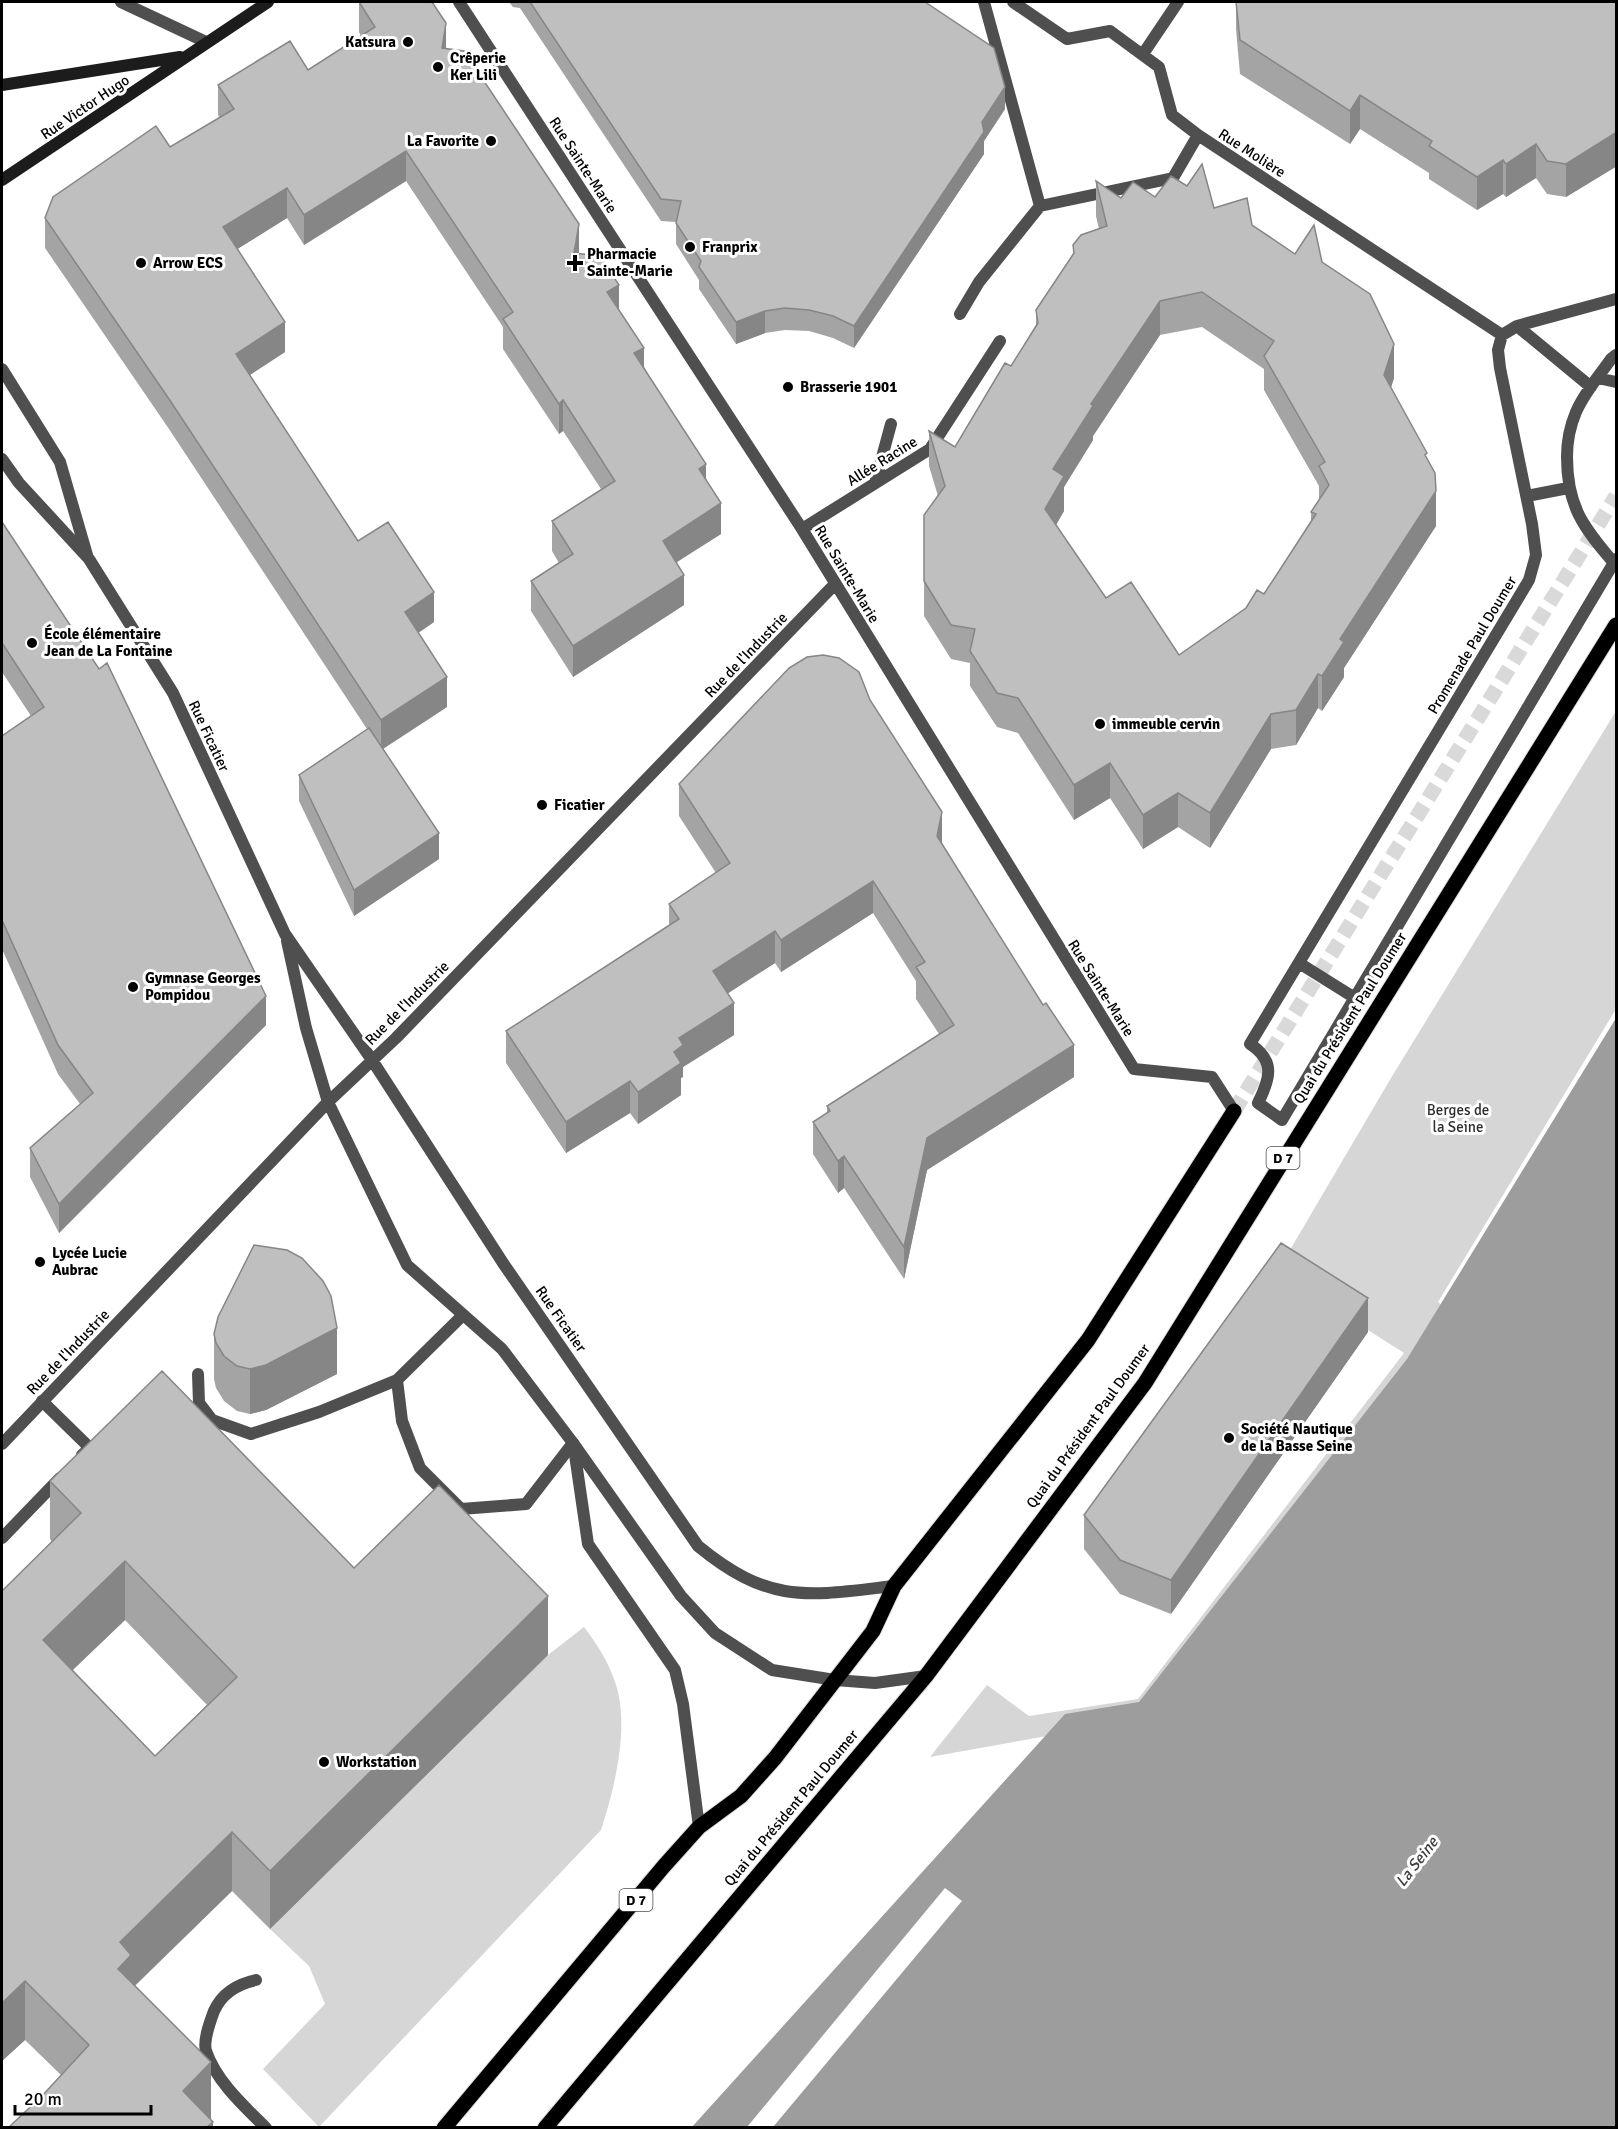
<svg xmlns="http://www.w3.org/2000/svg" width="1618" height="2129" font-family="Signika,sans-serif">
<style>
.green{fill:#d6d6d6}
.water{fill:#9d9d9d}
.pier{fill:#fff}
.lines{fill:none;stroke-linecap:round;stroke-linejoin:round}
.primary-tunnel{stroke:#d9d9d9;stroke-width:15;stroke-dasharray:15 8;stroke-linecap:butt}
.primary-casing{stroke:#dbdbdb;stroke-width:17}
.lane{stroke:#4f4f4f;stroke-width:12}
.street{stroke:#4f4f4f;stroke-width:12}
.secondary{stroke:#1c1c1c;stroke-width:12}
.primary{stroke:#000;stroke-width:15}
.wall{fill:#a4a4a4;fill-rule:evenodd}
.shaded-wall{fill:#868686}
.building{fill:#bfbfbf;stroke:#868686;stroke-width:1.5;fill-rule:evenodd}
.poi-dot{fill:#000;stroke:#fff;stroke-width:2}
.labels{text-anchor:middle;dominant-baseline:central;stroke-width:6;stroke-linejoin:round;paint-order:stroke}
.shield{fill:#fff;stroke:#4c4c4c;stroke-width:1.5}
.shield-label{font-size:14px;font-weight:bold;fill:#000}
.poi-label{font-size:15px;font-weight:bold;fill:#000;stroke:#fff;text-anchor:start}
.street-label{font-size:15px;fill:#000;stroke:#fff}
.park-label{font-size:15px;fill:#2d2d2d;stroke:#fff}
.water-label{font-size:16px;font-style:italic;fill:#3e3e3e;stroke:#fff}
</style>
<rect width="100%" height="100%" fill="#fff"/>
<path class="green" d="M 1616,711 L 1616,1009 L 1438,1302 L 1457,1318 L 1148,1718 L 930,1757 L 987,1685 L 1029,1716 L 1138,1699 L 1404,1353 L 1277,1272 L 1391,1078 Z
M 584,1627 C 596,1643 607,1659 614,1679 C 631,1723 615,1787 601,1830 L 319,2127 L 263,2069 L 325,2004 L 309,1966 L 270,1929 L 548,1655 Z"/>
<path class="water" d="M 1616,1018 L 1616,2127 L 691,2128 L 1065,1714 L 1139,1702 L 1407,1359 Z"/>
<path class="pier" d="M 945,1888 L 962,1901 L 773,2127 L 747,2127 Z"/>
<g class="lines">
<path class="primary-tunnel" d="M 1234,1111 L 1616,496"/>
<g class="primary-casing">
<path id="primary" d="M 444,2128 L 664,1866 L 699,1827 L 741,1796 L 775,1758 L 873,1631 L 894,1586 L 1088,1340 L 1234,1111
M 545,2128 L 926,1676 L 1145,1383 L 1616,625"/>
</g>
<path class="lane" d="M 121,2 L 206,42
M 198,1374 L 199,1403 L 212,1420 L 251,1434 L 319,1412 L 397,1380 L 463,1315
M 397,1380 L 402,1421 L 420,1468 L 461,1509 L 526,1504 L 573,1443
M 42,1401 L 90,1448 L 82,1455
M 2,1538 L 60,1478
M 256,1980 C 237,1984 222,1993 214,2011 C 210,2022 203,2040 206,2051 C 216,2081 244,2106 266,2128"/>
<path class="street" d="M 459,2 L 802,529 L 1134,1069 L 1212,1077 L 1234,1111
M 984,2 L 1040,206
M 1013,2 L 1067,39 L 1110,31 L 1159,67 L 1172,115 L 1198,135 L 1502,335
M 1143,54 L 1178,2
M 1616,299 L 1517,326 L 1502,335 L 1498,350 L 1500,368 L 1532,524 L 1536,555 L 1529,580 L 1250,1044 C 1276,1061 1270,1079 1258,1103 L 1282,1120 L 1616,559
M 960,314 L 979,282 L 1040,206 L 1173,178 L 1198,135
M 1517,326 L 1591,387
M 2,369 L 60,462 L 87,555
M 1598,378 L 1616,382
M 2,459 L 19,483 L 89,559 L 173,693 L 285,934 L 372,1060 L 503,1263 L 698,1546 C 770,1605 807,1596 894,1586
M 875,483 L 891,424
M 1527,496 L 1568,488
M 802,529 L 930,449 L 1000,341
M 1614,563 C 1583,527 1567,506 1567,457 C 1567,443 1570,426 1576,412 C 1584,393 1599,376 1611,359 L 1616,355
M 287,941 L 306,1028 L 328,1102 L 407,1265 L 502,1349 L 573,1443 L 681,1596 L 715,1633 L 772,1670 L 835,1680 L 875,1683 L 926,1676
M 1299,963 L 1355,998
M 2,1444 L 328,1102 L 396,1038 L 835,584
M 574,1448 L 588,1544 L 675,1670 L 683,1704 L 699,1827"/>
<path class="secondary" d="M 2,85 L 180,57
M 2,180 L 268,2"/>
<use href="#primary" class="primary"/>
</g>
<path class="wall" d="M 359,2 L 446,49 L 579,254 L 619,310 L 644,367 L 706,480 L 721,534 L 676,562 L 684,605 L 573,677 L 531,611 L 531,581 L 559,563 L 552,551 L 552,521 L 601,489 L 563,431 L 559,434 L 503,349 L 503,327 L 406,181 L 304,245 L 287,218 L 237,249 L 285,352 L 250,375 L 358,541 L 434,622 L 418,633 L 447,707 L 383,749 L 439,859 L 354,916 L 299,801 L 299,775 L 367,729 L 169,429 L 45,248 L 45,218 L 170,147 L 220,118 L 218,115 L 218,85 L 308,70 L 361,36 L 359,32 Z
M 509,2 L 925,2 L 1005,109 L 984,141 L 984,154 L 854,348 L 833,338 L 809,331 L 785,330 L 765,333 L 736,344 L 699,289 L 699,280 L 676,244 L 676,222 L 661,221 L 520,8 L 513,7 Z
M 1236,2 L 1617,2 L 1617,166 L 1566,197 L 1547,194 L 1536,178 L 1506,197 L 1503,194 L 1477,210 L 1429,179 L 1429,173 L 1360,129 L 1350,144 L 1240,74 L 1236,29 Z
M 1096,181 L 1121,198 L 1155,197 L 1214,208 L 1252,225 L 1295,254 L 1322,262 L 1394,378 L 1391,387 L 1427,459 L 1436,526 L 1344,668 L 1344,677 L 1322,711 L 1318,708 L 1296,745 L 1271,749 L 1210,848 L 1178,827 L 1143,849 L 1110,798 L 1074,820 L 1018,733 L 997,727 L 970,686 L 970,663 L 951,659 L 924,616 L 924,515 L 938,496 L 929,466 L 929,431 L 955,447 L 1011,366 L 1036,325 L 1036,310 L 1073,255 L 1073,245 L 1099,229 L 1096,216 ZM 1202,327 L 1264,369 L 1264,390 L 1319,486 L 1319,500 L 1311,512 L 1311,521 L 1264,594 L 1246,608 L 1179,655 L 1106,598 L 1056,525 L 1064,511 L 1064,487 L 1093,440 L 1093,436 L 1160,335 Z
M 2,522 L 266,1025 L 59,1233 L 30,1177 L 30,1148 L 80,1104 L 58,1074 L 2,949 L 2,736 L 31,716 L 2,672 Z
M 870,700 L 942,844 L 1074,1077 L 927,1170 L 904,1279 L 844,1188 L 838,1193 L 813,1154 L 813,1122 L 827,1113 L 827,1106 L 939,1034 L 916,999 L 916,981 L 873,913 L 781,972 L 775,963 L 728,993 L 734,1035 L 683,1067 L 683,1077 L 681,1078 L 681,1095 L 638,1124 L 630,1113 L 566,1153 L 506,1063 L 506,1031 L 669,925 L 669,904 L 716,873 L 679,816 L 679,784 Z
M 1368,1332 L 1171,1614 L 1120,1594 L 1084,1549 L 1084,1515 Z
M 214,1334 L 337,1374 L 266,1410 L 250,1414 L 237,1411 L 224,1401 L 216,1388 L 214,1379 Z
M 50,1481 L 354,1568 L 548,1655 L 270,1929 L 232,1891 L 135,1986 L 211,2120 L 213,2127 L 41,2097 L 61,2075 L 25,2040 L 2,2061 L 52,1542 L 50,1539 ZM 125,1620 L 207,1705 L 155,1756 L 73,1670 Z"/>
<path class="shaded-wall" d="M 446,23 L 446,53 L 442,48 Z
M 1005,87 L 1005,109 L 984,141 L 984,154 L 854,348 L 854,326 L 982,122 Z
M 1360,95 L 1360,129 L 1350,144 L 1350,111 Z
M 1617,132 L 1617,166 L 1566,197 L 1566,164 Z
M 1536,144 L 1536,178 L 1506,197 L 1506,164 Z
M 406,151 L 406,181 L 304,245 L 304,215 Z
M 1503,160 L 1503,194 L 1477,210 L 1477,177 Z
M 287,188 L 287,218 L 223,258 L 223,227 Z
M 579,224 L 579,254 L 574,253 Z
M 619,285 L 619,315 L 607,292 Z
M 1160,301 L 1160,335 L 1093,436 L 1093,440 L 1064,487 L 1064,511 L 1045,544 L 1045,509 L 1053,469 L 1091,404 Z
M 765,311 L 765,333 L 736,344 L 736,322 Z
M 285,322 L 285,352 L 236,384 L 236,354 Z
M 1394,344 L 1394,378 L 1384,410 L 1384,375 Z
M 644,348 L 644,378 L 634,353 Z
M 563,400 L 563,431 L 559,434 L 559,404 Z
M 706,464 L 706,494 L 699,469 Z
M 1436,491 L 1436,526 L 1344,668 L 1344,677 L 1322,711 L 1322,676 L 1340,639 Z
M 721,503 L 721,534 L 663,571 L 663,541 Z
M 684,575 L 684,605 L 573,677 L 573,646 Z
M 434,592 L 434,622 L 405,642 L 405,612 Z
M 1318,674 L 1318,708 L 1296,745 L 1296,710 Z
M 447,677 L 447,707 L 381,750 L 381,720 Z
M 1271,714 L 1271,749 L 1210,848 L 1210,813 Z
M 1110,763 L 1110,798 L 1074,820 L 1074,785 Z
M 1178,793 L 1178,827 L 1143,849 L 1143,815 Z
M 942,812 L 942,844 L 937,836 Z
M 439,833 L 439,859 L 354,916 L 354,890 Z
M 873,881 L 873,913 L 781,972 L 781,940 Z
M 775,931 L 775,963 L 713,1003 L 713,971 Z
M 266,996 L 266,1025 L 59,1233 L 59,1204 Z
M 734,1003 L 734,1035 L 683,1067 L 683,1077 L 681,1078 L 681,1095 L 638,1124 L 638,1092 L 674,1052 L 679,1038 Z
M 1074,1045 L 1074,1077 L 927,1170 L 904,1279 L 904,1247 L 927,1138 Z
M 630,1081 L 630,1113 L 566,1153 L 566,1122 Z
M 844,1156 L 844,1188 L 838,1193 L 838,1161 Z
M 1368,1298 L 1368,1332 L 1171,1614 L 1171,1580 Z
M 337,1328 L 337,1374 L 266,1410 L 250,1414 L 250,1369 Z
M 125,1561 L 125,1620 L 43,1698 L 43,1640 Z
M 548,1596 L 548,1655 L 270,1929 L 270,1871 Z
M 232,1832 L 232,1891 L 131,1989 L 118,1969 L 120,1942 Z
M 25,1981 L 25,2040 L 2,2061 L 2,2003 Z
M 211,2062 L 211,2121 L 183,2091 Z
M 213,2122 L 213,2127 L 207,2127 Z"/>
<path class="building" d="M 359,2 L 432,2 L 446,23 L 442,48 L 464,51 L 579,224 L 574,253 L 600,256 L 619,285 L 607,292 L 644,348 L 634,353 L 706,464 L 699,469 L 721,503 L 663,541 L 684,575 L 573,646 L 531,581 L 573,554 L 552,521 L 615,481 L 563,400 L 559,404 L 503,319 L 513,312 L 406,151 L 304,215 L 287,188 L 223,227 L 285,322 L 236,354 L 358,541 L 388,522 L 434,592 L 405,612 L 447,677 L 381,720 L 169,399 L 45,218 L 53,197 L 156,126 L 170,147 L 234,109 L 218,85 L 290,41 L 308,70 L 375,27 Z
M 530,2 L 925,2 L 994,48 L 1005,87 L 982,122 L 984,132 L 854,326 L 833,316 L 809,310 L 785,308 L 765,311 L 736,322 L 699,267 L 701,261 L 676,223 L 681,201 L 661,199 Z
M 1236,2 L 1617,2 L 1617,132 L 1566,164 L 1547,161 L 1536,144 L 1506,164 L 1503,160 L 1477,177 L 1429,146 L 1432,141 L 1360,95 L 1350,111 L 1240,40 Z
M 1202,164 L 1214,208 L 1247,198 L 1252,225 L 1295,254 L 1314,225 L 1322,262 L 1370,294 L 1394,344 L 1384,375 L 1427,453 L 1425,455 L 1435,473 L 1436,491 L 1340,639 L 1344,642 L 1322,676 L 1318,674 L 1296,710 L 1271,714 L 1210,813 L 1178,793 L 1143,815 L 1110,763 L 1074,785 L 1018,698 L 997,693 L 970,651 L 975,629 L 951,625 L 924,581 L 924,515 L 945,486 L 929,431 L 955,447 L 1005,363 L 1011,366 L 1038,323 L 1036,310 L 1074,253 L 1073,245 L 1081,235 L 1107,226 L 1096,181 L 1121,198 L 1133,182 L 1155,197 L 1171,176 L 1187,186 ZM 1202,292 L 1274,341 L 1264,356 L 1325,462 L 1319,466 L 1329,485 L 1311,512 L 1316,514 L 1264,594 L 1257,590 L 1246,608 L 1179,655 L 1131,582 L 1106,598 L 1045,509 L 1064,476 L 1053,469 L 1093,406 L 1091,404 L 1160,301 Z
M 2,522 L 99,669 L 107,663 L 266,996 L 59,1204 L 30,1148 L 93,1093 L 58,1045 L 2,920 L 2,736 L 44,707 L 2,643 Z
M 823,655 L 839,658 L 859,672 L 870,700 L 942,812 L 937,836 L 1043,1005 L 1046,1003 L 1074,1045 L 927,1138 L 904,1247 L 844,1156 L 838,1161 L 813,1122 L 830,1111 L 827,1106 L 954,1025 L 916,967 L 925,962 L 873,881 L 781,940 L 775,931 L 713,971 L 734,1003 L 679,1038 L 683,1045 L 674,1052 L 681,1063 L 638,1092 L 630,1081 L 566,1122 L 506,1031 L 679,919 L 669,904 L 730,863 L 679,784 L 789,668 L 807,657 Z
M 369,728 L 439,833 L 354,890 L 299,775 Z
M 1281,1243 L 1368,1298 L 1171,1580 L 1120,1560 L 1084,1515 Z
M 254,1245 L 287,1250 L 302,1258 L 323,1281 L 331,1296 L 337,1328 L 266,1365 L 250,1369 L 237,1366 L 224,1356 L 216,1343 L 214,1334 L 218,1317 Z
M 162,1371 L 354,1568 L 439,1485 L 548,1596 L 270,1871 L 232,1832 L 120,1942 L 131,1955 L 118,1969 L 211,2062 L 183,2091 L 213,2122 L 207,2127 L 9,2127 L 41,2097 L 89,2045 L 25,1981 L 2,2003 L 2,1591 L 81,1513 L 50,1481 ZM 125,1561 L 237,1677 L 155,1756 L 43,1640 Z"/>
<g class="poi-dot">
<circle cx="408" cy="42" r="6"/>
<circle cx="438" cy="67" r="6"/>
<circle cx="491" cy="141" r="6"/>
<circle cx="690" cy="247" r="6"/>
<circle cx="141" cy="263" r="6"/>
<path d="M572 254h6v6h6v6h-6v6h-6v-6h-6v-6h6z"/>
<circle cx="788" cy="387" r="6"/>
<circle cx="32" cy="643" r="6"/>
<circle cx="1100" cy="724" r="6"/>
<circle cx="542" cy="805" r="6"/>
<circle cx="133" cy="987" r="6"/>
<circle cx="40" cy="1262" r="6"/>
<circle cx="1229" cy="1438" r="6"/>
<circle cx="324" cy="1762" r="6"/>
</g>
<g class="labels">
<g class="shield">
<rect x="1266.5" y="1147" width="33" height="22" rx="4.5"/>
<rect x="619.5" y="1889" width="33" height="22" rx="4.5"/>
</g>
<g class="shield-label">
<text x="1283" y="1158">D 7</text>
<text x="636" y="1900">D 7</text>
</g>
<g class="poi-label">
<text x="396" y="42" text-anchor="end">Katsura</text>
<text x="450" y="58">Crêperie<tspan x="450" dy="17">Ker Lili</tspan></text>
<text x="479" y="141" text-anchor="end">La Favorite</text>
<text x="702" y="247">Franprix</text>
<text x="587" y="254">Pharmacie<tspan x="587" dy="17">Sainte-Marie</tspan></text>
<text x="153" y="263">Arrow ECS</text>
<text x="800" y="387">Brasserie 1901</text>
<text x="44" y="634">École élémentaire<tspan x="44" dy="17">Jean de La Fontaine</tspan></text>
<text x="1112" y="724">immeuble cervin</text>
<text x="554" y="805">Ficatier</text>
<text x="145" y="978">Gymnase Georges<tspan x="145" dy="17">Pompidou</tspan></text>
<text x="52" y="1253">Lycée Lucie<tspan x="52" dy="17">Aubrac</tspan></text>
<text x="1241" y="1429">Société Nautique<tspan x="1241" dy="17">de la Basse Seine</tspan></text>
<text x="336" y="1762">Workstation</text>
</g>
<g class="street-label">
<text transform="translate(85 107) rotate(-34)">Rue Victor Hugo</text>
<text transform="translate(1252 153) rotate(33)">Rue Molière</text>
<text transform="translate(583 165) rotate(57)">Rue Sainte-Marie</text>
<text transform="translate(882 461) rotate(-32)">Allée Racine</text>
<text transform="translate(847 574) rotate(59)">Rue Sainte-Marie</text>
<text transform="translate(1472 645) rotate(-59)">Promenade Paul Doumer</text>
<text transform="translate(746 655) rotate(-46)">Rue de l'Industrie</text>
<text transform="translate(209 736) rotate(65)">Rue Ficatier</text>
<text transform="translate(1101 988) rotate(58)">Rue Sainte-Marie</text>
<text transform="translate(407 1003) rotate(-45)">Rue de l'Industrie</text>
<text transform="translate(1350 1018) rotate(-58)">Quai du Président Paul Doumer</text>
<text transform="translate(561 1319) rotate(55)">Rue Ficatier</text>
<text transform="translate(68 1352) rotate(-46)">Rue de l'Industrie</text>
<text transform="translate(1088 1426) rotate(-54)">Quai du Président Paul Doumer</text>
<text transform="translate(791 1808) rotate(-50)">Quai du Président Paul Doumer</text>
</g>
<g class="park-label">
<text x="1458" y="1110">Berges de<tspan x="1458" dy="17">la Seine</tspan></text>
</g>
<g class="water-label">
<text transform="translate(1417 1862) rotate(-52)">La Seine</text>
</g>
</g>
<rect width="1618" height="2129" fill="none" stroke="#000000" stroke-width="6"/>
<path d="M15 2105v9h136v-9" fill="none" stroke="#000000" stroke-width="3"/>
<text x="24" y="2105" font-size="18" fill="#000000" stroke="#ffffff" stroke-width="4.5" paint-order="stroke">20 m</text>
</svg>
